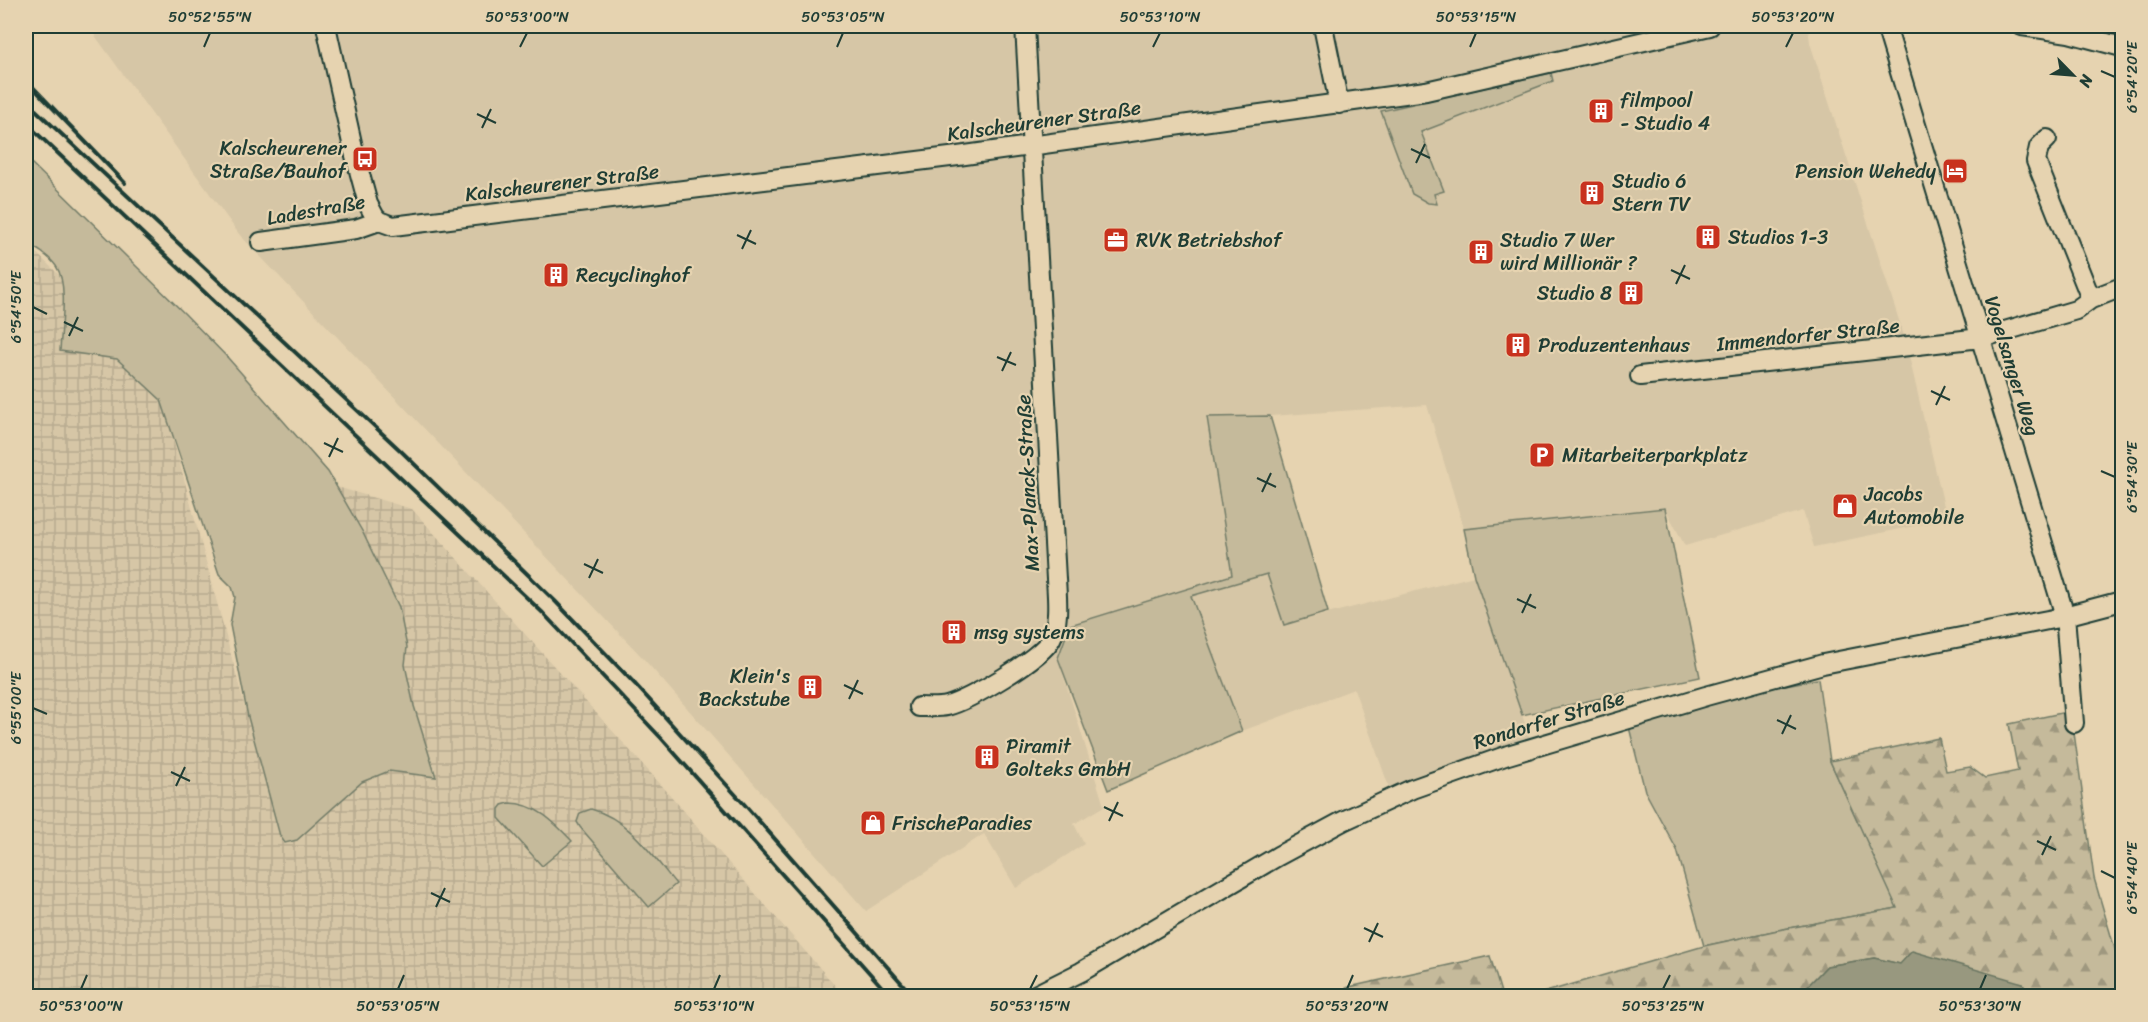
<svg xmlns="http://www.w3.org/2000/svg" width="2148" height="1022" font-family="Sriracha,sans-serif">
<style>
.built{fill:#d6c6a6}
.industrial{fill:url(#industrial-grid)}
.grass{fill:#c5ba9b;stroke:#727c68;stroke-width:1.5}
.forest{fill:url(#forest-firs);stroke:#727c68;stroke-width:1.5}
.water{fill:#98987f;stroke:#687461;stroke-width:1.5}
.lines{fill:none;stroke-linecap:round;stroke-linejoin:round}
.minor-casing{stroke:#1f3d34;stroke-width:22}
.minor{stroke:#e6d3b0;stroke-width:18}
.rail{stroke:#1f3d34;stroke-width:4}
.ticks{fill:none;stroke:#1f3d34;stroke-width:2}
.labels{text-anchor:middle;dominant-baseline:central;stroke-width:4.5;stroke-linejoin:round;paint-order:stroke}
.poi-label{font-size:20px;fill:#1f3d34;stroke:#e6d3b0;text-anchor:start}
.street-label{font-size:20px;fill:#1f3d34;stroke:#e6d3b0}
.neatline{fill:none;stroke:#1f3d34;stroke-width:2}
.ticks-label{font-size:15px;text-anchor:middle;fill:#1f3d34}
</style>
<defs>
<pattern id="industrial-grid" width="8" height="8" patternUnits="userSpaceOnUse" patternTransform="scale(1.5)"><rect width="8" height="8" fill="#d6c6a6"/><path d="M0 4h8M4 0v8" fill="none" stroke="#b7ab90"/></pattern>
<pattern id="forest-firs" width="22" height="20" patternUnits="userSpaceOnUse" patternTransform="scale(1.5)"><rect width="22" height="20" fill="#c5ba9b"/><path d="M5 1l3.5 6h-7zM16 11l3.5 6h-7z" fill="#9f987f"/></pattern>
</defs>
<rect width="100%" height="100%" fill="#e6d3b0"/>
<filter id="ink" filterUnits="userSpaceOnUse"><feTurbulence type="fractalNoise" baseFrequency=".0167" numOctaves="2"/><feDisplacementMap in="SourceGraphic" scale="12" xChannelSelector="R" yChannelSelector="G"/><feConvolveMatrix kernelMatrix="1 2 1 2 8 2 1 2 1" color-interpolation-filters="sRGB"/></filter>
<g filter="url(#ink)">
<path class="built" d="M 88,26 L 1808,26 L 1810,43 L 1905,339 L 1947,519 L 1814,547 L 1803,511 L 1685,546 L 1665,508 L 1464,529 L 1427,405 L 1270,416 L 1208,417 L 1232,575 L 1070,625 L 1058,658 L 1104,806 L 1074,824 L 1084,844 L 1016,888 L 984,834 L 866,911 L 642,657 L 239,234 Z
M 1266,574 L 1284,625 L 1474,576 L 1530,738 L 1394,801 L 1354,689 L 1242,731 L 1190,596 Z"/>
<path class="industrial" d="M 26,243 L 106,320 L 117,359 L 161,400 L 179,460 L 263,775 L 310,479 L 412,509 L 664,788 L 844,996 L 26,996 Z"/>
<path class="grass" d="M 1551,73 L 1553,81 L 1421,132 L 1444,191 L 1434,194 L 1437,204 L 1428,203 L 1412,194 L 1381,111 Z
M 26,158 L 185,314 L 228,358 L 328,472 L 362,531 L 399,607 L 407,647 L 405,665 L 414,706 L 436,777 L 389,771 L 362,782 L 297,840 L 285,843 L 280,836 L 248,717 L 230,625 L 235,597 L 232,587 L 219,574 L 161,400 L 117,359 L 60,351 C 61,329 69,284 56,266 C 48,255 37,249 26,243 Z
M 1270,416 L 1328,612 L 1284,625 L 1267,574 L 1191,596 L 1242,731 L 1108,790 L 1058,658 L 1070,625 L 1232,575 L 1207,417 Z
M 1665,508 L 1700,677 L 1522,715 L 1474,576 L 1464,529 Z
M 1818,679 L 1830,761 L 1898,908 L 1778,930 L 1704,946 L 1677,850 L 1645,791 L 1628,723 L 1717,698 Z
M 509,803 C 536,803 554,822 572,841 L 542,866 L 499,818 L 499,809 L 502,805 Z
M 591,809 C 629,819 652,855 676,884 L 649,907 L 580,827 L 577,822 L 580,813 Z"/>
<path class="forest" d="M 2071,711 L 2094,878 L 2122,973 L 2122,996 L 2028,996 L 2023,983 L 1900,964 L 1874,958 L 1827,966 L 1798,996 L 1532,996 L 1704,946 L 1778,930 L 1897,908 L 1830,761 L 1939,738 L 1946,771 L 1970,767 L 1985,778 L 2018,771 L 2009,724 Z
M 1490,956 L 1502,996 L 1328,996 L 1349,987 Z"/>
<path class="water" d="M 1912,951 L 2023,983 L 2028,996 L 1798,996 L 1827,966 L 1874,958 L 1900,964 Z"/>
<g class="lines">
<g class="minor-casing">
<path id="minor" d="M 326,26 L 354,152 L 368,204 L 375,217 L 379,221 L 393,226 L 958,156 L 1426,91 L 1710,26
M 1323,26 L 1339,104
M 1886,26 L 2065,616 L 2074,723
M 2022,26 L 2069,33 L 2122,47
M 2047,139 L 2039,147 L 2036,161 L 2091,299
M 261,242 L 356,229 L 379,221
M 1640,376 L 1981,338 L 2076,310 L 2091,299 L 2122,287
M 919,707 C 928,707 938,708 947,706 C 968,701 1042,658 1051,639 C 1060,621 1057,598 1056,579 L 1025,26
M 1033,996 L 1081,972 L 1278,856 L 1343,821 L 1412,789 L 1508,755 L 1706,696 L 1823,664 L 2053,619 L 2122,601"/>
</g>
<use href="#minor" class="minor"/>
<path class="rail" d="M 26,80 L 125,183
M 26,101 L 401,451 L 555,601 L 635,684 L 745,805 L 913,996
M 26,123 L 543,613 L 662,739 L 890,996"/>
</g>
</g>
<path class="ticks" d="M 204,47 L 210,33M 520,47 L 527,33M 837,47 L 843,33M 1153,47 L 1160,33M 1470,47 L 1476,33M 1786,47 L 1793,33M 2101,71 L 2115,77M 477,114 L 496,123M 482,128 L 491,109M 1411,149 L 1430,158M 1416,163 L 1425,144M 737,235 L 756,244M 742,249 L 751,230M 1671,270 L 1690,279M 1676,284 L 1685,265M 33,307 L 47,314M 64,322 L 83,331M 69,336 L 78,317M 997,357 L 1016,365M 1002,371 L 1011,352M 1931,391 L 1950,400M 1936,405 L 1945,386M 324,443 L 343,452M 329,457 L 338,438M 2101,471 L 2115,477M 1257,478 L 1276,487M 1262,492 L 1271,473M 584,564 L 603,573M 589,578 L 598,559M 1517,599 L 1536,608M 1522,613 L 1531,594M 844,685 L 863,694M 849,699 L 858,680M 33,708 L 47,714M 1777,720 L 1796,729M 1782,734 L 1791,715M 171,772 L 190,781M 176,786 L 185,767M 1104,807 L 1123,816M 1109,821 L 1118,802M 2037,841 L 2056,850M 2042,855 L 2051,836M 2101,871 L 2115,878M 431,893 L 450,902M 436,907 L 445,888M 1364,928 L 1383,937M 1369,942 L 1378,923M 81,989 L 87,975M 398,989 L 404,975M 714,989 L 720,975M 1030,989 L 1037,975M 1347,989 L 1353,975M 1663,989 L 1670,975M 1980,989 L 1986,975"/>
<defs>
<g id="building-square" transform="scale(1.35)"><rect x="-9" y="-9" width="18" height="18" rx="4" fill="#c8321e" stroke="#e6d3b0"/><path d="M-4-6H4V6H1V3H-1V6H-4ZM-2.5-4.3h1.7v1.8h-1.7ZM.8-4.3h1.7v1.8H.8ZM-2.5-1h1.7V.8h-1.7ZM.8-1h1.7V.8H.8Z" fill="#fff"/></g>
<g id="bus-square" transform="scale(1.35)"><rect x="-9" y="-9" width="18" height="18" rx="4" fill="#c8321e" stroke="#e6d3b0"/><path d="M-5-6H5V4H4V6H2V4H-2V6H-4V4H-5ZM-3.5-4V0h7V-4ZM-3.5 1.2v1.5H-2V1.2ZM2 1.2v1.5H3.5V1.2Z" fill="#fff"/></g>
<g id="hotel-square" transform="scale(1.35)"><rect x="-9" y="-9" width="18" height="18" rx="4" fill="#c8321e" stroke="#e6d3b0"/><path d="M-6-4.5h1.5V1H6V5H4.5V3h-9V5H-6ZM-4 0a1.8 1.8 0 1 1 3.6 0ZM.5 0V-2.5h3Q6-2.5 6 0Z" fill="#fff"/></g>
<g id="office-square" transform="scale(1.35)"><rect x="-9" y="-9" width="18" height="18" rx="4" fill="#c8321e" stroke="#e6d3b0"/><path d="M-6-3h4V-5.5h4V-3h4V5H-6ZM-1-4.5V-3h2v-1.5ZM-6 0V1H6V0Z" fill="#fff"/></g>
<g id="parking-square" transform="scale(1.35)"><rect x="-9" y="-9" width="18" height="18" rx="4" fill="#c8321e" stroke="#e6d3b0"/><path d="M-3.5-5.5H1a3.5 3.5 0 0 1 0 7H-1V5.5H-3.5ZM-1-3.4V-.6H.8a1.4 1.4 0 0 0 0-2.8Z" fill="#fff"/></g>
<g id="shop-square" transform="scale(1.35)"><rect x="-9" y="-9" width="18" height="18" rx="4" fill="#c8321e" stroke="#e6d3b0"/><path d="M-5-2.5h2.3a2.7 3.5 0 0 1 5.4 0H5L5.5 6h-11ZM-1.5-2.5h3a1.5 2.3 0 0 0-3 0Z" fill="#fff"/></g>
</defs>
<g fill-rule="evenodd">
<use href="#building-square" x="1601" y="111"/>
<use href="#bus-square" x="365" y="159"/>
<use href="#hotel-square" x="1955" y="171"/>
<use href="#building-square" x="1592" y="193"/>
<use href="#building-square" x="1708" y="237"/>
<use href="#office-square" x="1116" y="240"/>
<use href="#building-square" x="1481" y="252"/>
<use href="#building-square" x="556" y="275"/>
<use href="#building-square" x="1631" y="293"/>
<use href="#building-square" x="1518" y="345"/>
<use href="#parking-square" x="1542" y="455"/>
<use href="#shop-square" x="1845" y="506"/>
<use href="#building-square" x="954" y="632"/>
<use href="#building-square" x="810" y="687"/>
<use href="#building-square" x="987" y="757"/>
<use href="#shop-square" x="873" y="823"/>
</g>
<g class="labels">
<g class="poi-label">
<text x="1620" y="100">filmpool<tspan x="1620" dy="23">- Studio 4</tspan></text>
<text x="346" y="148" text-anchor="end">Kalscheurener<tspan x="346" dy="23">Straße/Bauhof</tspan></text>
<text x="1936" y="171" text-anchor="end">Pension Wehedy</text>
<text x="1612" y="181">Studio 6<tspan x="1612" dy="23">Stern TV</tspan></text>
<text x="1728" y="237">Studios 1-3</text>
<text x="1136" y="240">RVK Betriebshof</text>
<text x="1500" y="240">Studio 7 Wer<tspan x="1500" dy="23">wird Millionär ?</tspan></text>
<text x="576" y="275">Recyclinghof</text>
<text x="1612" y="293" text-anchor="end">Studio 8</text>
<text x="1538" y="345">Produzentenhaus</text>
<text x="1562" y="455">Mitarbeiterparkplatz</text>
<text x="1864" y="494">Jacobs<tspan x="1864" dy="23">Automobile</tspan></text>
<text x="974" y="632">msg systems</text>
<text x="790" y="676" text-anchor="end">Klein's<tspan x="790" dy="23">Backstube</tspan></text>
<text x="1006" y="746">Piramit<tspan x="1006" dy="23">Golteks GmbH</tspan></text>
<text x="892" y="823">FrischeParadies</text>
</g>
<g class="street-label">
<text transform="translate(1044 121) rotate(-8)">Kalscheurener Straße</text>
<text transform="translate(562 183) rotate(-7)">Kalscheurener Straße</text>
<text transform="translate(316 210) rotate(-10)">Ladestraße</text>
<text transform="translate(1808 335) rotate(-6)">Immendorfer Straße</text>
<text transform="translate(2012 366) rotate(73)">Vogelsanger Weg</text>
<text transform="translate(1028 483) rotate(-93)">Max-Planck-Straße</text>
<text transform="translate(1549 720) rotate(-17)">Rondorfer Straße</text>
</g>
</g>
<rect width="2148" height="1022" fill="none" stroke="#e6d3b0" stroke-width="66"/>
<g transform="translate(2073 75) rotate(115)" stroke="#e6d3b0" stroke-width="4.5" paint-order="stroke">
<path d="M0-4.5L10 22L0 15L-10 22Z" fill="#1f3d34"/>
<text y="-9" font-size="16" font-weight="bold" text-anchor="middle" fill="#1f3d34">N</text>
</g>
<rect x="33" y="33" width="2082" height="956" class="neatline"/>
<g class="ticks-label">
<text x="210" y="22">50°52'55"N</text>
<text x="527" y="22">50°53'00"N</text>
<text x="843" y="22">50°53'05"N</text>
<text x="1160" y="22">50°53'10"N</text>
<text x="1476" y="22">50°53'15"N</text>
<text x="1793" y="22">50°53'20"N</text>
<text transform="translate(2132 77) rotate(-90)" y="5">6°54'20"E</text>
<text transform="translate(16 307) rotate(-90)" y="5">6°54'50"E</text>
<text transform="translate(2132 477) rotate(-90)" y="5">6°54'30"E</text>
<text transform="translate(16 708) rotate(-90)" y="5">6°55'00"E</text>
<text transform="translate(2132 878) rotate(-90)" y="5">6°54'40"E</text>
<text x="81" y="1011">50°53'00"N</text>
<text x="398" y="1011">50°53'05"N</text>
<text x="714" y="1011">50°53'10"N</text>
<text x="1030" y="1011">50°53'15"N</text>
<text x="1347" y="1011">50°53'20"N</text>
<text x="1663" y="1011">50°53'25"N</text>
<text x="1980" y="1011">50°53'30"N</text>
</g>
</svg>
